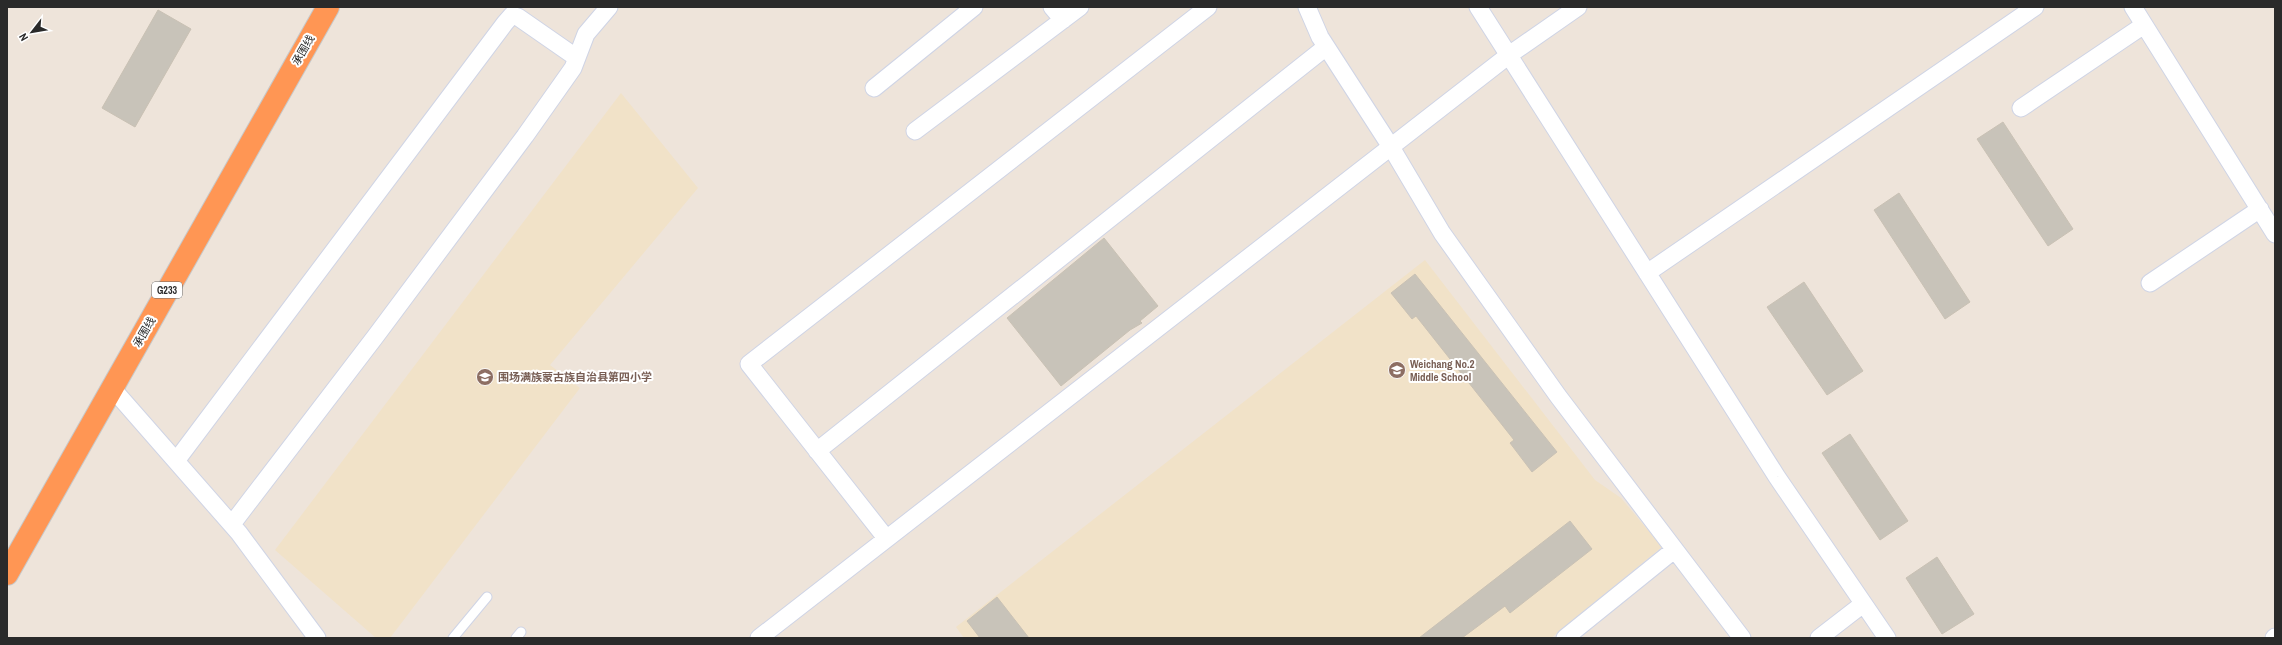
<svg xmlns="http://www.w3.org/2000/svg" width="2282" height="645" font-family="'Archivo Narrow','Noto Sans SC',sans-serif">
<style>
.education{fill:#f1e2c8}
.building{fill:#c8c3b9;stroke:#c9c1b4}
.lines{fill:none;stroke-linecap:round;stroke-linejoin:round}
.lane-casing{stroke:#cfd4e5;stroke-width:11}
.street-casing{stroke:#cfd4e5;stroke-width:19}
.highway-casing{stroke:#c8c8c8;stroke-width:24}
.lane{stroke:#fff;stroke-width:9}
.street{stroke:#fff;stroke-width:17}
.highway{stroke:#ff9654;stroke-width:22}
.labels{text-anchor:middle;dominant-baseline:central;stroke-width:4;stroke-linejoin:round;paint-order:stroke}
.shield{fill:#fff;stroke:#6a6a6a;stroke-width:1}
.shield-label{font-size:10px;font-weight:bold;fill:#2a2a2a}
.street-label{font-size:11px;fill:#2a2a2a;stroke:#fff}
.education-label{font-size:11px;font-weight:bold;fill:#785e54;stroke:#fff;text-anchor:start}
</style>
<rect width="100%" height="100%" fill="#eee4da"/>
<path class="education" d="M 621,93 L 698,188 L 550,365 L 580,388 L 390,638 L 376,638 L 275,550 Z
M 1425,260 L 1595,480 L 1621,498 L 1662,547 L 1551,638 L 964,638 L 956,627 Z"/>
<path class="building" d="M 158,10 L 191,29 L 135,127 L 102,108 Z
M 2003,122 L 2073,229 L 2048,246 L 1977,139 Z
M 1899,193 L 1970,302 L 1945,319 L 1874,210 Z
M 1104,238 L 1158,306 L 1140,321 L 1142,323 L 1130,330 L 1061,386 L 1007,318 Z
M 1415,274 L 1557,452 L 1532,472 L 1510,443 L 1514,440 L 1416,316 L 1412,319 L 1391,293 Z
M 1804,282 L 1863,371 L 1827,395 L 1767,307 Z
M 1850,434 L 1908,521 L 1880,540 L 1822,453 Z
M 1570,521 L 1592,549 L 1510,613 L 1505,606 L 1462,638 L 1419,638 Z
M 1937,557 L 1974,614 L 1942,634 L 1906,578 Z
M 997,597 L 1029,638 L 980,638 L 967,621 Z"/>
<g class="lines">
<g class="lane-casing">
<path id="lane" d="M 453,638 L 487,597
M 516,638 L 521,632"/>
</g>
<g class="street-casing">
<path id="street" d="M 1052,7 L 1063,20
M 1307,7 L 1320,37 L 1391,147 L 1442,233 L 1558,396 L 1742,638
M 1478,7 L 1777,477 L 1887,638
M 2133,7 L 2275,234
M 874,88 L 974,7
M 2021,108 L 2144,25
M 915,131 L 1080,7
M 1647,273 L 2035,7
M 2150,283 L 2260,209
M 112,388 L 239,533 L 317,638
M 817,451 L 1326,47
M 176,461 L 505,23 L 512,15 L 518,17 L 577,58
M 232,524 L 375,337 L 525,136 L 573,68 L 586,34 L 609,7
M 886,538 L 749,364 L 1208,7
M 759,638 L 1509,55 L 1578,7
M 1565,638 L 1674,550
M 1819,638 L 1863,604
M 2274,638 L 2275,637"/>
</g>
<g class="highway-casing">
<path id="highway" d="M 7,574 L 328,7"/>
</g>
<use href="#lane" class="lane"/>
<use href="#street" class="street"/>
<use href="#highway" class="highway"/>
</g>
<defs>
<g id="school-disc" transform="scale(0.9)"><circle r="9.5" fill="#8d6e63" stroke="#fff"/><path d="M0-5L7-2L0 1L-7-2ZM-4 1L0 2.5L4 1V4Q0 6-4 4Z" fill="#fff"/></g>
</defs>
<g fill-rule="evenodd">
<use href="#school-disc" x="1397" y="370"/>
<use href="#school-disc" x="485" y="377"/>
</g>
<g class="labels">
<rect class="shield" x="152" y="282" width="30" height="16" rx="3"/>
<g class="shield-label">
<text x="167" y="290">G233</text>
</g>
<g class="street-label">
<text transform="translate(303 50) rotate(-60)">承围线</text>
<text transform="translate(144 332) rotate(-60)">承围线</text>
</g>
<g class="education-label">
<text x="1410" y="364">Weichang No.2<tspan x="1410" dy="13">Middle School</tspan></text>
<text x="498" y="377">围场满族蒙古族自治县第四小学</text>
</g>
</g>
<rect width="2282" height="645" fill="none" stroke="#2a2a2a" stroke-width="16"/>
<g transform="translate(32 32) rotate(239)" stroke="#ffffff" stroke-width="3" paint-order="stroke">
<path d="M0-3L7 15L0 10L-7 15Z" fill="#2a2a2a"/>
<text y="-6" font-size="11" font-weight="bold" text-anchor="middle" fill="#2a2a2a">N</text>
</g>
</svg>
